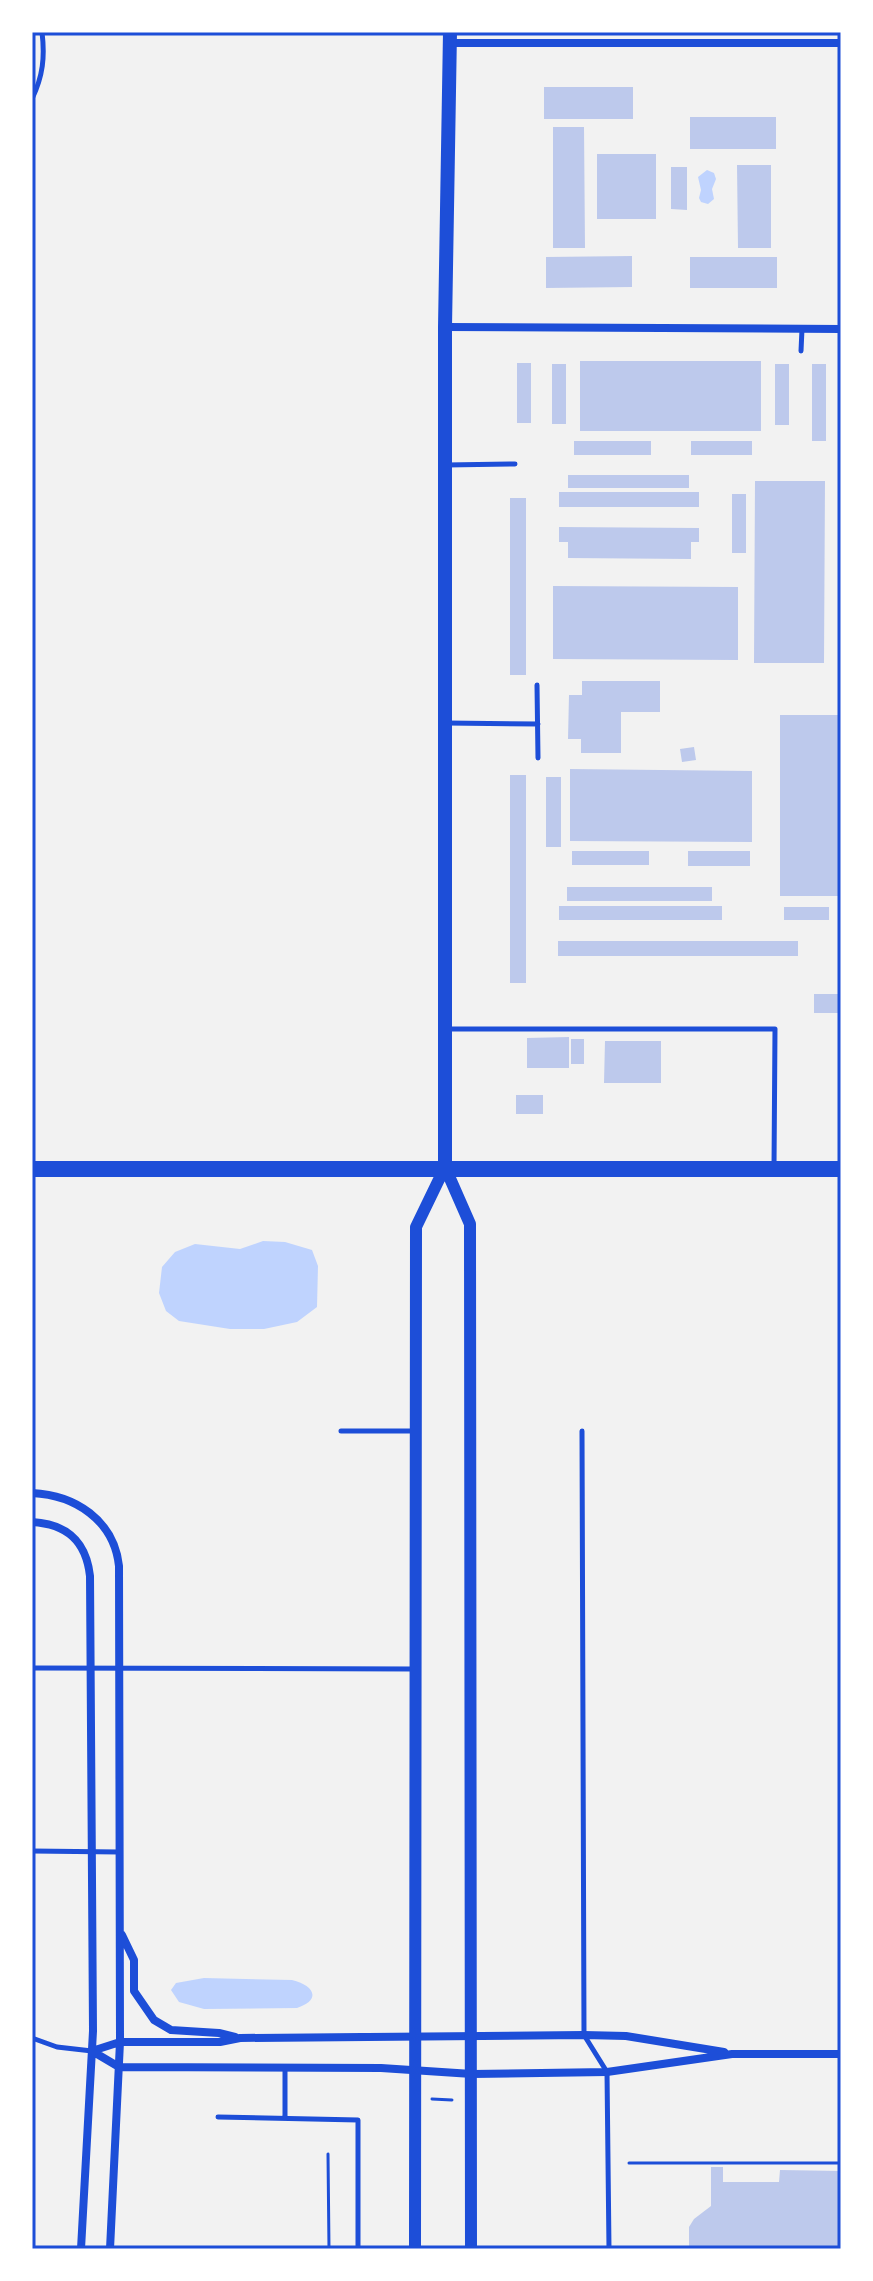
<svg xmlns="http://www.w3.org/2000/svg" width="873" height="2281" font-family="'Crimson Pro',serif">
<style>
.water{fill:#bfd3fe}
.building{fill:#bdc9ec}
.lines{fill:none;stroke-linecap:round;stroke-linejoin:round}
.path{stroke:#1d4ed8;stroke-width:3}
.service{stroke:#1d4ed8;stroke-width:5}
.minor{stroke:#1d4ed8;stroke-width:8}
.tertiary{stroke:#1d4ed8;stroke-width:12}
.secondary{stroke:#1d4ed8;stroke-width:14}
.primary{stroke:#1d4ed8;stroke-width:16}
.neatline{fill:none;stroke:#1d4ed8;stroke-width:3}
</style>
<rect width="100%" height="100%" fill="#f2f2f2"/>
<path class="water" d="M 707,170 L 714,173 L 716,179 L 712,189 L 714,199 L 708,204 L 701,202 L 699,198 L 701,190 L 698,177 Z
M 263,1241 L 285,1242 L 312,1250 L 318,1266 L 317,1307 L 297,1322 L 264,1329 L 230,1329 L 179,1321 L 166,1311 L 159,1293 L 162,1267 L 175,1252 L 195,1244 L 240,1249 Z
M 204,1978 L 292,1980 C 314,1985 322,2000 297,2008 L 204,2009 L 179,2002 L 171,1990 L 176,1983 Z"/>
<path class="building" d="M 544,87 L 633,87 L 633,119 L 544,119 Z
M 690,117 L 776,117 L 776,149 L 690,149 Z
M 553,127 L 584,127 L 585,248 L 553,248 Z
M 597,154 L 656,154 L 656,219 L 597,219 Z
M 737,165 L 771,165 L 771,248 L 738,248 Z
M 671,167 L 687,167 L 687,210 L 671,209 Z
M 632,256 L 632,287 L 546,288 L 546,257 Z
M 690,257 L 777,257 L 777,288 L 690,288 Z
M 580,361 L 761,361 L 761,431 L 580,431 Z
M 517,363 L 531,363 L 531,423 L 517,423 Z
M 552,364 L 566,364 L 566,424 L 552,424 Z
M 775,364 L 789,364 L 789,425 L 775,425 Z
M 812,364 L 826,364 L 826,441 L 812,441 Z
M 574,441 L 651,441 L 651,455 L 574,455 Z
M 691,441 L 752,441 L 752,455 L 691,455 Z
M 568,475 L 689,475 L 689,488 L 568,488 Z
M 755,481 L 825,481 L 824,663 L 754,663 Z
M 559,492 L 699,492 L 699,507 L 559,507 Z
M 732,494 L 746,494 L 746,553 L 732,553 Z
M 510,498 L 526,498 L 526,675 L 510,675 Z
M 559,527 L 699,528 L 699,542 L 691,542 L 691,559 L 568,558 L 568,542 L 559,542 Z
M 553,586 L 738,587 L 738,660 L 553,659 Z
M 582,681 L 660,681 L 660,712 L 621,712 L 621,753 L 581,753 L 581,739 L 568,739 L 569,695 L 582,695 Z
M 780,715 L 841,715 L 841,896 L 780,896 Z
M 694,747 L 696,760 L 682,762 L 680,749 Z
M 570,769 L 752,771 L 752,842 L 570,841 Z
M 510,775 L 526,775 L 526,983 L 510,983 Z
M 546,777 L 561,777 L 561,847 L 546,847 Z
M 572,851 L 649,851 L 649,865 L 572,865 Z
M 688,851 L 750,851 L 750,866 L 688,866 Z
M 567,887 L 712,887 L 712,901 L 567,901 Z
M 559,906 L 722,906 L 722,920 L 559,920 Z
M 784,907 L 829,907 L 829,920 L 784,920 Z
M 558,941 L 798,941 L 798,956 L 558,956 Z
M 814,994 L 839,994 L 839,1013 L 814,1013 Z
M 569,1037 L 569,1068 L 527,1068 L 527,1038 Z
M 571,1039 L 584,1039 L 584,1064 L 571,1064 Z
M 605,1041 L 661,1041 L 661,1083 L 604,1083 Z
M 516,1095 L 543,1095 L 543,1114 L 516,1114 Z
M 711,2167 L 723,2167 L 723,2182 L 779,2182 L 780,2170 L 841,2171 L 841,2249 L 689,2249 L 689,2227 L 694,2219 L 711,2206 Z"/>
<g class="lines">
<path class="path" d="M 432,2099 L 452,2100
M 328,2154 L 329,2249
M 629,2163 L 841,2163"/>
<path class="service" d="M 32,99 C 43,76 45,57 42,32
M 801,351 L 802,329
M 446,465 L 515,464
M 537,685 L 538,758
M 446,723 L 538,724
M 447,1029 L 775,1029 L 774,1167
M 341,1431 L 415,1431
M 582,1431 L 584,2035 L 607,2072 L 609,2249
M 32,1668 L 415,1669
M 32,1851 L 119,1852
M 32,2038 L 57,2047 L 92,2051
M 285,2068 L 285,2118
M 218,2117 L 358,2120 L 358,2249"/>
<path class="minor" d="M 449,43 L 841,43
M 445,327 L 841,329
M 32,1493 C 75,1495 114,1520 119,1566 L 120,2042 L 110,2249
M 32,1522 C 67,1524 86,1541 90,1576 L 93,2031 L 81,2249
M 122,1935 L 134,1960 L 134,1991 L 154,2020 L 171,2030 L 219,2033 L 235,2037
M 92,2051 L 119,2067 L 381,2068 L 472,2074 L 607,2072 L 732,2054 L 841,2054
M 92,2051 L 120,2042 L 220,2042 L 240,2038 L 584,2035 L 626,2036 L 724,2052"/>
<path class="tertiary" d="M 445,1167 L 470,1224 L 471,2249
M 415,2249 L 416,1227 L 445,1167"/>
<path class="secondary" d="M 445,1167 L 445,327 L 450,32"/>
<path class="primary" d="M 32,1169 L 841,1169"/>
</g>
<rect width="873" height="2281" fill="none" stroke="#ffffff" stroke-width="68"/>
<rect x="34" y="34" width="805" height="2213" class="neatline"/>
</svg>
